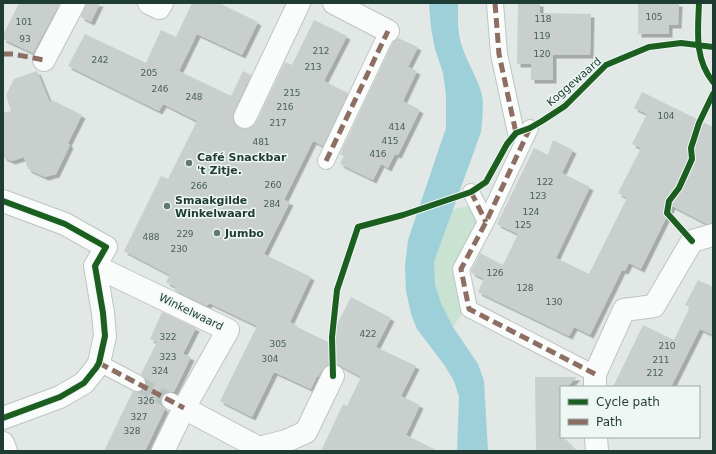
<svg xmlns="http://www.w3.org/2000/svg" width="716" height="454" font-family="'DejaVu Sans',sans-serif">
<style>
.green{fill:#c9e2d1}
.water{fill:#9ed0da}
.building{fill:#c8cfcc;filter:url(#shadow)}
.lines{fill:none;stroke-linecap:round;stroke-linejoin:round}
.pedestrian-tunnel{stroke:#bac5c2;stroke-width:16;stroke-dasharray:16 8;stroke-linecap:butt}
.pedestrian-casing{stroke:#bec5c2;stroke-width:18}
.minor-casing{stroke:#bec5c2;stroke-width:24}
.tertiary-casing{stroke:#bec5c2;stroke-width:24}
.pedestrian{stroke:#fafcfb;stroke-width:16}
.minor{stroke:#fafcfb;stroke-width:22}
.tertiary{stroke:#fafcfb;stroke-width:22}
.quiet{stroke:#8d6e63;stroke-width:5;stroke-dasharray:10 5;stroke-linecap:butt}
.cycleway-casing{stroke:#eef7f3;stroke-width:8}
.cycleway{stroke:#1b5e20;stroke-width:6}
.poi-dot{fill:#627872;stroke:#eef7f3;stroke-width:1.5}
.labels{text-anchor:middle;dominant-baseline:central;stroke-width:3;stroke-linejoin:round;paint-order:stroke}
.number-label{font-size:9px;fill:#49615b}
.street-label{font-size:11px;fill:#1e3b34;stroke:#eef7f3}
.poi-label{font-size:11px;font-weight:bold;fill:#1e3b34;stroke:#eef7f3;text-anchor:start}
</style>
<defs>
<filter id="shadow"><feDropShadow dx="3.5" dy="3.5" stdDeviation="0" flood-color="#0004"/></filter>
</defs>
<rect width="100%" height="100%" fill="#e1e8e5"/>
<path class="green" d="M 488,201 L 457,268 L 465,309 L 453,327 L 441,303 L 435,284 L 434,262 L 452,210 Z"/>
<path class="water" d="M 429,3 L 458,3 C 458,17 457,32 462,46 C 467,63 478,78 482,95 C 484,107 482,121 481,132 L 434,262 L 435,284 L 441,303 L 453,327 L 478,364 L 484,381 L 488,451 L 457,451 L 459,397 L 454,381 L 445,366 L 417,329 L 411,314 L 406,291 L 405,266 L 408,240 L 446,128 L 446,95 L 443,73 L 435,49 L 431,28 Z"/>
<path class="building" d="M 19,3 L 60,3 L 33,53 L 3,39 L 3,35 Z
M 86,3 L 100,3 L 91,22 L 81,17 Z
M 192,3 L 219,3 L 258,22 L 242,55 L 197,34 L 179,71 L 231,96 L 243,71 L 251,75 L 234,112 L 233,118 L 235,124 L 240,128 L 246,129 L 252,127 L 256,123 L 285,62 L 292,65 L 314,20 L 347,36 L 324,81 L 348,93 L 323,146 L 313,141 L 284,200 L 290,202 L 264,254 L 311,277 L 290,322 L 297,326 L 297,327 L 328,342 L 351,297 L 391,318 L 376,347 L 416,366 L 401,396 L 420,405 L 406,435 L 438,451 L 321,451 L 343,404 L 347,406 L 361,377 L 339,365 L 330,362 L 322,370 L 318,377 L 317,376 L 311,389 L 274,372 L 252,417 L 220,401 L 257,326 L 209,303 L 207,306 L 174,290 L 176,287 L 166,282 L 170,275 L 124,251 L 161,176 L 168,179 L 197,121 L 163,104 L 159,111 L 68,66 L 85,34 L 146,63 L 161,30 L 176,37 Z
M 518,3 L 540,3 L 540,13 L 591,14 L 590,55 L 553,55 L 553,80 L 531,80 L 531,64 L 517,64 Z
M 638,3 L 679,3 L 678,25 L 669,25 L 669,34 L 638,34 Z
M 398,38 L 418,47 L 408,67 L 417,71 L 403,101 L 420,110 L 398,155 L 395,154 L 388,168 L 381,164 L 373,180 L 340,164 L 344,156 L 340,154 L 393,42 Z
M 37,71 L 50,103 L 52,100 L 82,115 L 68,143 L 70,145 L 56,174 L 45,177 L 28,169 L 24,157 L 12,161 L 3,157 L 3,113 L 11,111 L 6,95 L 14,79 Z
M 642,92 L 713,127 L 713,223 L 707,224 L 672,206 L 641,269 L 629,263 L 625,271 L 622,270 L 590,335 L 574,327 L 569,336 L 478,292 L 484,279 L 472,273 L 471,271 L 477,260 L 480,253 L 503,265 L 518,234 L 497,224 L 534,148 L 548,155 L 553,140 L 573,150 L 562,173 L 590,187 L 556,258 L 589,274 L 627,198 L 618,193 L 641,148 L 632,144 L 647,114 L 634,108 Z
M 698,280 L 713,287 L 713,335 L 700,329 L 671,387 L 613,387 L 643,325 L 674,340 L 690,307 L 685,305 Z
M 162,312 L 196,328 L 183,354 L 191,357 L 174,392 L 169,392 L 165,393 L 161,397 L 161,402 L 162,406 L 165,409 L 145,451 L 104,451 L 133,391 L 137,392 L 142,391 L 146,387 L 146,382 L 145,378 L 141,374 L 157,342 L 150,339 Z
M 535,377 L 577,377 L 567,387 L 561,387 L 561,437 L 563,437 L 577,451 L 536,451 Z"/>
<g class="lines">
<path class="pedestrian-tunnel" d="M 137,383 L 170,401"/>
<g class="pedestrian-casing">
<path id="pedestrian" d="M 495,3 L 499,54 L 516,133
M 530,128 L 486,222 L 461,269 L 469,309 L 595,374
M 326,161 L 388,31
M 471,192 L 486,222
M 99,363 L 137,383
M 170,401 L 184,408"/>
</g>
<g class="minor-casing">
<path id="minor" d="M 149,3 L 159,8 L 162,3
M 334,3 L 388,31
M 44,60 L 74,3
M 245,117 L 299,3
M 3,201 L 65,224 L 106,247 L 95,266 L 103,313 L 105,336 L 99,363 L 96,368 L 84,383 L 60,397 L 3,418
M 95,266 L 228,330 L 184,408 L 163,451
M 595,387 L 595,374 L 624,310 L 654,306 L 692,241 L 713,235
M 184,408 L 259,448 L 286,441 L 306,432 L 333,376
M 596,437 L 597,451"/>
</g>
<g class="tertiary-casing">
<path id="tertiary" d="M 3,443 L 6,451"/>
</g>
<use href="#pedestrian" class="pedestrian"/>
<use href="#minor" class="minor"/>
<use href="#tertiary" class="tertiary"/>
<path class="quiet" d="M 495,3 L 499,54 L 516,133
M 3,54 L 13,54 L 44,60
M 530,128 L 486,222 L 461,269 L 469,309 L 595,374
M 326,161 L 388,31
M 471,192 L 486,222
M 99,363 L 184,408"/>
<g class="cycleway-casing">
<path id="cycleway" d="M 699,3 C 698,31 694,58 713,82
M 3,201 L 65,224 L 106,247 L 95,266 L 103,313 L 105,336 L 99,363 L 96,368 L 84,383 L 60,397 L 3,418
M 692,241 L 667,213 L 669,201 L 679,188 L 692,159 L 691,148 L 699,123 L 713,94
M 333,376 L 332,337 L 337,290 L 358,227 L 403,215 L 471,192 L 486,182 L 507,144 L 516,133 L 530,128 L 542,121 L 565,106 L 606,65 L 649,47 L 681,43 L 713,47"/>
</g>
<use href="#cycleway" class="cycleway"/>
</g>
<g class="poi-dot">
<circle cx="189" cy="163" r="4"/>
<circle cx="167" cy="206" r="4"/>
<circle cx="217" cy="233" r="4"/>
</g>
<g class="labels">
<g class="number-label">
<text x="654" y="17">105</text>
<text x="543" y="19">118</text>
<text x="24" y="22">101</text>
<text x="542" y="36">119</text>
<text x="25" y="39">93</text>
<text x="321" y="51">212</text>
<text x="542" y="54">120</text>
<text x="100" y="60">242</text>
<text x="313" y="67">213</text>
<text x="149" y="73">205</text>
<text x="160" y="89">246</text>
<text x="292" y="93">215</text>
<text x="194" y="97">248</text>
<text x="285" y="107">216</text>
<text x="666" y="116">104</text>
<text x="278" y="123">217</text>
<text x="397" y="127">414</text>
<text x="390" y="141">415</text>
<text x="261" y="142">481</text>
<text x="378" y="154">416</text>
<text x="545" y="182">122</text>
<text x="273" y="185">260</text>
<text x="199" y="186">266</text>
<text x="538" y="196">123</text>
<text x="272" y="204">284</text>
<text x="531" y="212">124</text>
<text x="523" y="225">125</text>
<text x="185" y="234">229</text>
<text x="151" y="237">488</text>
<text x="179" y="249">230</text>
<text x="495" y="273">126</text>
<text x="525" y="288">128</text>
<text x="554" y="302">130</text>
<text x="368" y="334">422</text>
<text x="168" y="337">322</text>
<text x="278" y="344">305</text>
<text x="667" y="346">210</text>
<text x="168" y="357">323</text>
<text x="270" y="359">304</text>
<text x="661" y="360">211</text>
<text x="160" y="371">324</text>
<text x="655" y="373">212</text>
<text x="146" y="401">326</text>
<text x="139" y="417">327</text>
<text x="132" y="431">328</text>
</g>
<g class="street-label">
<text transform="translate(574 82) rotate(-41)">Koggewaard</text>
<text transform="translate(191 312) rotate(26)">Winkelwaard</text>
</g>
<g class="poi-label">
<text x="197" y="157">Café Snackbar<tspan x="197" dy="13">'t Zitje.</tspan></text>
<text x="175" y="200">Smaakgilde<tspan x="175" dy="13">Winkelwaard</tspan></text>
<text x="225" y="233">Jumbo</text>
</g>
</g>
<rect width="716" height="454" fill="none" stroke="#1e3b34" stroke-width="8"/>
<rect x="560" y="386" width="140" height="52" fill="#eef7f3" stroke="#9baca7"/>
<rect x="568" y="399" width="20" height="6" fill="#1b5e20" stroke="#9baca7"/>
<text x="596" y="406" font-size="12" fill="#1e3b34">Cycle path</text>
<rect x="568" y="419" width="20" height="6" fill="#8d6e63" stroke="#9baca7"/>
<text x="596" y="426" font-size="12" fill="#1e3b34">Path</text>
</svg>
